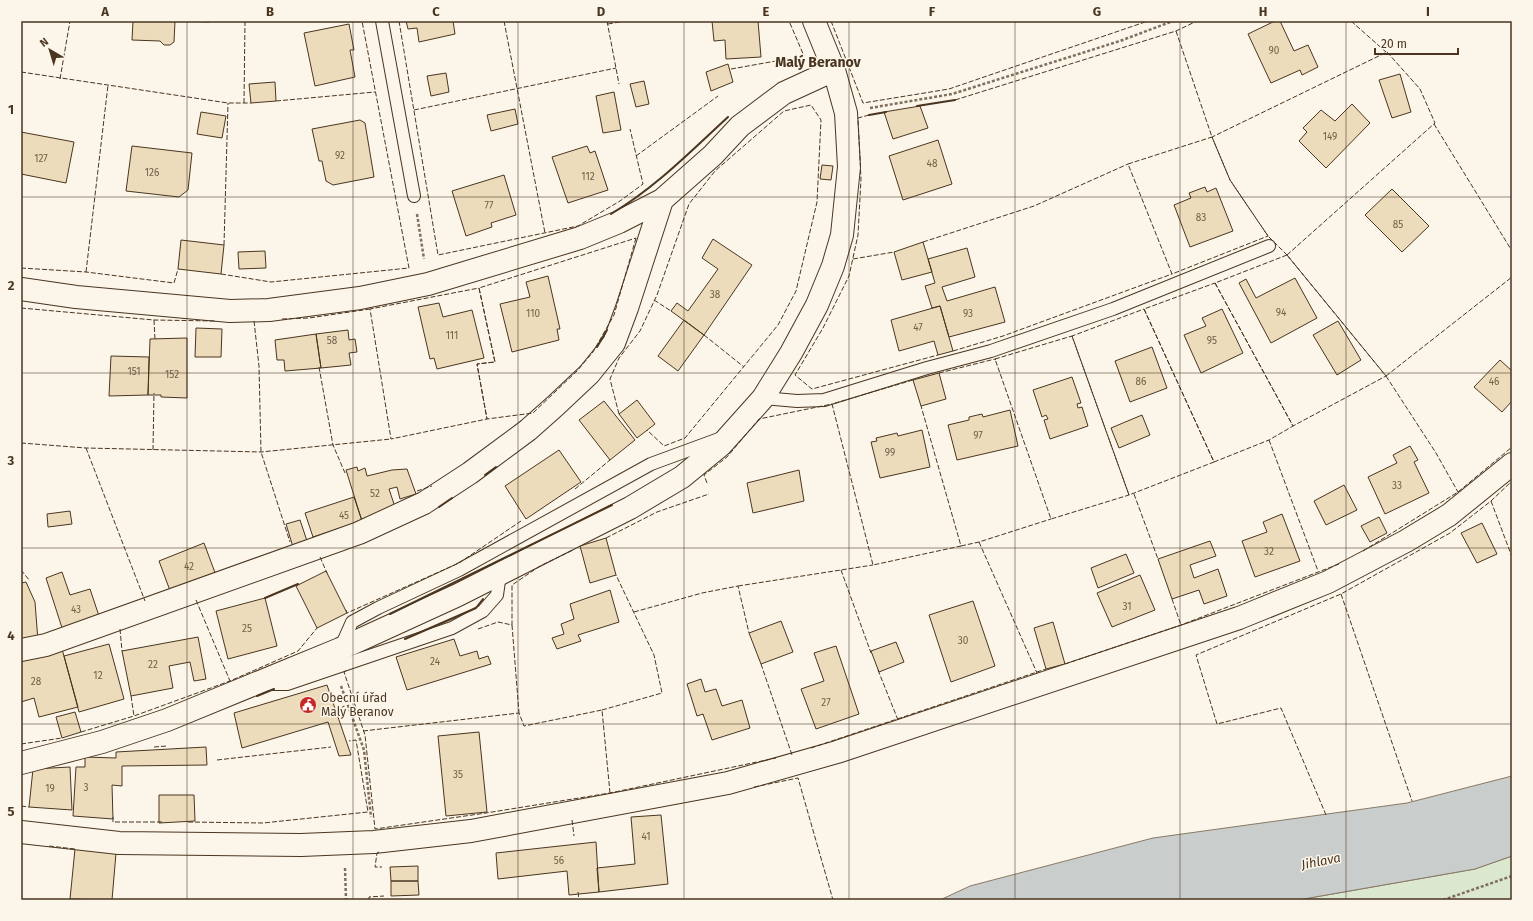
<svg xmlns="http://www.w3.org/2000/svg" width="1533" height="921" font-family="'Fira Sans',sans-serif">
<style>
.green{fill:#dce7d0;stroke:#887966}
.water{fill:#c9cecd;stroke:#887966}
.building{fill:#ecdcbc;stroke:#4a3520}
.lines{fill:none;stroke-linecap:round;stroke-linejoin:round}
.lane-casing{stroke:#4a3520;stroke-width:14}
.street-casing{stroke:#4a3520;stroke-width:24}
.path{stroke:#7f6f5c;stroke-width:2.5;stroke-dasharray:3 2;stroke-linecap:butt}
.lane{stroke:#fbf6e9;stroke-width:12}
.street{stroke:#fbf6e9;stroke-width:22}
.fence{stroke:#4a3520;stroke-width:1;stroke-dasharray:5 2;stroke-linecap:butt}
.wall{stroke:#4a3520;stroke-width:2}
.grid{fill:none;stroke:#4a3520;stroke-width:1;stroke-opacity:0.55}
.labels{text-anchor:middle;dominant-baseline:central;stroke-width:3;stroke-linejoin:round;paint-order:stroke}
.number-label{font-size:10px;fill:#725f47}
.poi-label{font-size:12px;fill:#4a3520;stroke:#fbf6e9;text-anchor:start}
.water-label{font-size:13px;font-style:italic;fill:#4a3520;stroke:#fbf6e9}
.quarter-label{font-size:14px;font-weight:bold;fill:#4a3520;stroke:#fbf6e9}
.neatline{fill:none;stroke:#4a3520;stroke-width:1.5}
.grid-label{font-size:13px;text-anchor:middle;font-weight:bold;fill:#4a3520}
</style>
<rect width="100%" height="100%" fill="#fbf6e9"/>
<path class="green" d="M 1512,856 L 1512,900 L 1298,900 L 1475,869 Z"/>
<path class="water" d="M 1512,776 L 1512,856 L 1475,869 L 1298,900 L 940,900 L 970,886 L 1153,838 L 1407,803 Z"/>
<path class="building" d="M 133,21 L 175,21 L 174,42 L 170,45 L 164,45 L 160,41 L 132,40 Z
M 183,21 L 209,21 L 209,22 Z
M 406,21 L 453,21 L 455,34 L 419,42 L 417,28 L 408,29 Z
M 712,21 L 758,21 L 761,57 L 726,59 L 725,40 L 714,41 Z
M 1275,21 L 1280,21 L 1294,51 L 1308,45 L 1318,67 L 1302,75 L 1300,70 L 1271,83 L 1248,34 Z
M 349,24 L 354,50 L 350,50 L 355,77 L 315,86 L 304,33 Z
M 728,64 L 733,82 L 711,91 L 706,72 Z
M 446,73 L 449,92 L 431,96 L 427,76 Z
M 1400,74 L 1411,112 L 1392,118 L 1379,80 Z
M 644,81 L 649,104 L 636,107 L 630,84 Z
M 275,82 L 276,101 L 251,103 L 249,84 Z
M 614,92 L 621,130 L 603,133 L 596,96 Z
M 1352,104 L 1370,123 L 1326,168 L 1299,141 L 1307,132 L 1303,128 L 1321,110 L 1335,121 Z
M 920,106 L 928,128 L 893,139 L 884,112 Z
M 515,109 L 518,124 L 491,131 L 487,115 Z
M 201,112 L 226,116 L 222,138 L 197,134 Z
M 360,120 L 365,123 L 374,177 L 333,185 L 326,181 L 322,161 L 319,161 L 312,129 Z
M 21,132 L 74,142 L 66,183 L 21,174 Z
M 938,140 L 952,184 L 903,200 L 889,156 Z
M 132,146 L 192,153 L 188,190 L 179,197 L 126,191 Z
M 587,146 L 590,153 L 595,151 L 608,190 L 568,203 L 552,157 Z
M 822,165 L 833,166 L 831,180 L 820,179 Z
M 504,175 L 516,215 L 491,223 L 492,227 L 466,236 L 452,191 Z
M 1205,187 L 1207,192 L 1216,188 L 1233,231 L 1190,247 L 1174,205 L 1191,198 L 1189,193 Z
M 1392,189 L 1429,226 L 1402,252 L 1365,215 Z
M 713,239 L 752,265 L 704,335 L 671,311 L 677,303 L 688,311 L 718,269 L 702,258 Z
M 181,240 L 224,245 L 221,274 L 178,269 Z
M 923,242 L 932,272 L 902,280 L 894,252 Z
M 967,248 L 975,277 L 942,287 L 947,301 L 995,287 L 1005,322 L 949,337 L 940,306 L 932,308 L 925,286 L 935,283 L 928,259 Z
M 265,251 L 266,268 L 239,269 L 238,252 Z
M 548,276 L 560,329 L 557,329 L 559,340 L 512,352 L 500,304 L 530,297 L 526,282 Z
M 1295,278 L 1317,318 L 1271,343 L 1239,283 L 1246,279 L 1256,298 Z
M 439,303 L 443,317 L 472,310 L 484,358 L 437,369 L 434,358 L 430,359 L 418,307 Z
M 940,306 L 953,351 L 938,355 L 934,341 L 899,351 L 891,320 Z
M 1222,309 L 1243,353 L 1201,373 L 1184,335 L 1206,326 L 1202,318 Z
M 684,320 L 704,335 L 678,371 L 658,356 Z
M 1338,321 L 1361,360 L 1337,375 L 1313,335 Z
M 196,328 L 222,329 L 221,357 L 195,357 Z
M 348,330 L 349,340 L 355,339 L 357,352 L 349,353 L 351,365 L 321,368 L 316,334 Z
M 316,334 L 321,368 L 285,371 L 284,360 L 277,360 L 275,340 Z
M 187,338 L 187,398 L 161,397 L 161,395 L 148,395 L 150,339 Z
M 1152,347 L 1167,388 L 1130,402 L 1115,361 Z
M 111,356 L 149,357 L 148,395 L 109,396 Z
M 1500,360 L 1512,371 L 1512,401 L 1502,412 L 1474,387 Z
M 939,373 L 946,399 L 921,406 L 913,380 Z
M 1072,377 L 1081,403 L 1077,404 L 1078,408 L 1082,407 L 1088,426 L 1050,439 L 1044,420 L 1048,419 L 1046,415 L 1042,417 L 1033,390 Z
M 637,400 L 655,424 L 637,438 L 619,414 Z
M 604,401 L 635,440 L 610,460 L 579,420 Z
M 1010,410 L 1018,446 L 957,460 L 948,425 L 969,420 L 969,417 L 982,414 L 983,417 Z
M 1142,415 L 1150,435 L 1119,448 L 1111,428 Z
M 922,430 L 930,467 L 880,478 L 871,442 L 877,441 L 876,438 L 897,433 L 898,436 Z
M 1410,446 L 1418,460 L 1414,462 L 1429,493 L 1385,514 L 1368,477 L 1397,463 L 1393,455 Z
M 559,450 L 581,482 L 526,519 L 505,486 Z
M 357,467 L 358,471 L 365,468 L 367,476 L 392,470 L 407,469 L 416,494 L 400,499 L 397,487 L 389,489 L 396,510 L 362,521 L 346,470 Z
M 799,470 L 804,501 L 753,513 L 747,483 Z
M 1344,485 L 1357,510 L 1326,525 L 1314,501 Z
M 354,497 L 362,521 L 313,537 L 305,513 Z
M 70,511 L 72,524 L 48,527 L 47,514 Z
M 1282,514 L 1300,561 L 1255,577 L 1242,541 L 1267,532 L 1263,522 Z
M 1379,517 L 1387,533 L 1370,542 L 1361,526 Z
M 300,520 L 307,541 L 293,547 L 286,524 Z
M 1482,523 L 1497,554 L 1477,563 L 1461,533 Z
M 606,538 L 616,575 L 590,583 L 580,546 Z
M 1210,541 L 1216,556 L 1190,565 L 1194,578 L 1218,569 L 1227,596 L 1204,604 L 1199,590 L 1172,599 L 1158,559 Z
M 204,543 L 217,578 L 172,596 L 159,561 Z
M 1126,554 L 1134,573 L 1098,588 L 1091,568 Z
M 326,571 L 347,613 L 317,628 L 296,586 Z
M 62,572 L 70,595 L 90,589 L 100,619 L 63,631 L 46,578 Z
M 1140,575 L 1155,610 L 1112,627 L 1097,593 Z
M 26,582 L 35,602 L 38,641 L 21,643 L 21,583 Z
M 610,590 L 619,622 L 578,635 L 581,641 L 557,649 L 552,638 L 564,634 L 561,624 L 574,619 L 570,604 Z
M 265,598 L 277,646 L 228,659 L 216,611 Z
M 973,601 L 995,666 L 951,682 L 929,615 Z
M 781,621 L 793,652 L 761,664 L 749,633 Z
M 1053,622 L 1065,664 L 1046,669 L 1034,628 Z
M 198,637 L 206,679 L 194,681 L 190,662 L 169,666 L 173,688 L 131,696 L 122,651 Z
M 454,639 L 460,656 L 477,651 L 479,659 L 488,656 L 491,664 L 407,690 L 396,657 Z
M 896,642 L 904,662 L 879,672 L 871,651 Z
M 109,644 L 124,699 L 79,712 L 64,656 Z
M 836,646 L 859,714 L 816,729 L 801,689 L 824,681 L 814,653 Z
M 62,649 L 78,707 L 39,717 L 34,698 L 21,702 L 21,661 Z
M 701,679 L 705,692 L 716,689 L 722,706 L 742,700 L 750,728 L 712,740 L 703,714 L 697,716 L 687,684 Z
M 327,685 L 351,755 L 339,756 L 328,722 L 242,748 L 234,713 Z
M 75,712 L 81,732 L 62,738 L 56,717 Z
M 479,732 L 487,812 L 446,816 L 438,736 Z
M 206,747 L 207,765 L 122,766 L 122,786 L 112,785 L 113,819 L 73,816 L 76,767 L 85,767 L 85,757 L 116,758 L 116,752 Z
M 70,767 L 72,810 L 29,807 L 33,769 Z
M 159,795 L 194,795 L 195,821 L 159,823 Z
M 661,815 L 668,884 L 599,892 L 597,868 L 635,864 L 631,817 Z
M 596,842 L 599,892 L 569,895 L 567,871 L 498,879 L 496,853 Z
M 75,849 L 116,853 L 112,900 L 70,899 Z
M 418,866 L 418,881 L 391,881 L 390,867 Z
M 391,881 L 418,881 L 419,895 L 391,896 Z"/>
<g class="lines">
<g class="lane-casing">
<path id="lane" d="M 382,21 L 414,196
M 763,398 L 797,401 L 824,400 L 927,368 L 991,351 L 1113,309 L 1269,246
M 340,649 L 352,622 L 378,608 L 459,570 L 651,464 L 719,439
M 268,684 L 287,684 L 452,628 L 483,611 L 497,595 L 500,574"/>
</g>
<g class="street-casing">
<path id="street" d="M 21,289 L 76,297 L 230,311 L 269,310 L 360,298 L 428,284 L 580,238 L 619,222 L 662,200 L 713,155 L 740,126 L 784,93 L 834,70
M 21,650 L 46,645 L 359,533 L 424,503 L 470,473 L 528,430 L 555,406 L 589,374 L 614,343 L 627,308 L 662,200
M 21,763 L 102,742 L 167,720 L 340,649 L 458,595 L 630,508 L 682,477 L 721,445 L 763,398 L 791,353 L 817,305 L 833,266 L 842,235 L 849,167 L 846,113 L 834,70 L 814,21
M 21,832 L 119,843 L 301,845 L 374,842 L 471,831 L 728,783 L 837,752 L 1239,618 L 1328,582 L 1406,541 L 1449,515 L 1512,464"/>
</g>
<path class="path" d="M 870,108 L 952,94 L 1120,41 L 1173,21
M 417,214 L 424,259
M 341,686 L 364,750 L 371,817
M 345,868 L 346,900
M 1443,900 L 1512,876"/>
<use href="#lane" class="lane"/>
<use href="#street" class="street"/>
<path class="fence" d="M 399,21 L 438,255 L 578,226 L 620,201 L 643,184 L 630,129
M 504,21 L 545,233
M 607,21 L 619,84
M 831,21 L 863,103 L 949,89 L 1148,21
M 1351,21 L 1386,52
M 608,24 L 625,21
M 1176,31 L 1212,137
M 731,69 L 804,56 L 789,21
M 21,72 L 228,103 L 251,103
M 60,79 L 70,21
M 955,100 L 1176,31 L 1197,21
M 276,101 L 375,92
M 244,103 L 245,21 L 248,21
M 414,110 L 616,68
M 869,115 L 858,118 L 861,179 L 858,235 L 849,276 L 823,328 L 795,375 L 812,389 L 938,355
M 1434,124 L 1512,251
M 1212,137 L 1230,180 L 1268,236 L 1172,274 L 1128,164 Z
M 636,156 L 718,96
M 636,238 L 614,315 L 593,352 L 577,371 L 533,413 L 487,419 L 477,364 L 495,362 L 479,288 Z
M 923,242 L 1034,206 L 1128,164
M 224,245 L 228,103
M 1287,255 L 1435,123 L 1420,89 L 1387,52 L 1212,137 L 1230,180 L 1268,236 L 1287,255 L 1386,376 L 1512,277
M 1287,255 L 1386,376 L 1293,426 L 1215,283 Z
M 853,259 L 894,252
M 21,268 L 86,272 L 174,283 L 178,269
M 86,272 L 108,85
M 221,274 L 271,282 L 409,268 L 362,21
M 1215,283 L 1293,426 L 1269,440 L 1214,462 L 1144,309 Z
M 479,288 L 495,362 L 477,364 L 487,419 L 391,439 L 370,309 Z
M 654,300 L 671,311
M 21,308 L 154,320 L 216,321
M 1144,309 L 1214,462 L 1129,495 L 1072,336 Z
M 282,319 L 309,318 L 370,309
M 154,320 L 155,340
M 254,321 L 259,366 L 261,452 L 290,542
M 704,335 L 744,367
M 1072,336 L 1129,495 L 1051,519 L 995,359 Z
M 953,351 L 1003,336 L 1172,274
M 319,367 L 333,445 L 345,473
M 939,373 L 995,359 L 996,360
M 1386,376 L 1436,453 L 1458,492
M 913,380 L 832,404 L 873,565 L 961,546 L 921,406
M 619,414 L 610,379 L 619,358 L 640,331 L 657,295 L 689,204 L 715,171 L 784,111 L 811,105 L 821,120 L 817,202 L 796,291 L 778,325 L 685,438 L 664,446 L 647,430
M 1269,440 L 1318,571
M 21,443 L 86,448 L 261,452 L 391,439
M 86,448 L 145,601
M 153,450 L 154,393
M 707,483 L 704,475 L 727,457 L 759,419 L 832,404
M 575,489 L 610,460
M 417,491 L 432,486
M 1134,494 L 1158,559
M 1491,501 L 1512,557
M 606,538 L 657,512 L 709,494
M 979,542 L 1037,673
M 961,546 L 979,542 L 1051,519
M 1363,551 L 1458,492 L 1512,447
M 320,557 L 327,573
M 21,570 L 30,581
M 841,570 L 871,653
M 738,586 L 873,565
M 1341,594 L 1412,801
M 1172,599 L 1181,625
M 196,600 L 230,681 L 298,651 L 317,628
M 346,610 L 347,613 L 459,563 L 521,521
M 634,612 L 702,593 L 738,586 L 749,633
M 512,625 L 519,713
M 120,629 L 122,651
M 478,629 L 498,622 L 512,625 L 512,585 L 540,566 L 573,550
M 761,664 L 792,755
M 1065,664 L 1181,625 L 1339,564
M 878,670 L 898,720
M 346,671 L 344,672 L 365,735 L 375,829 L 486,813 L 610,793 L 776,758
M 131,696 L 134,716
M 602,710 L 662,693 L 654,655 L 616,575
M 363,731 L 519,713 L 524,726 L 602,710 L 610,793
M 81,732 L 134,716 L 230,681
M 21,744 L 62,738
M 154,747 L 167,746
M 811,748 L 1046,669
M 217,760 L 331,747
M 754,787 L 798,778 L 833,900
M 21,806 L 29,807
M 1326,815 L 1281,708 L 1217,724 L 1196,655 L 1341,594 L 1450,533 L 1491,501 L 1512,481
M 113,817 L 113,822 L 162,822
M 572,820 L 574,836
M 188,822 L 263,823 L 368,812 L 356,740 L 349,741
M 49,846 L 75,849
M 379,852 L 377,853 L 375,867 L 382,867
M 578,892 L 579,900
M 369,900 L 369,897 L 384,896"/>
<path class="wall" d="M 917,106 L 955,100
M 869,115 L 886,112
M 611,214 C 655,188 690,152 728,117
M 597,347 L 607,330
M 485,475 L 496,467
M 439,507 L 452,498
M 265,598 L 298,584
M 390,614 L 612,505
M 405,639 L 476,608 L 483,599
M 257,696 L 274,689"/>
</g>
<path class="grid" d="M 187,21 L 187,900M 353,21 L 353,900M 518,21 L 518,900M 684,21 L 684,900M 849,21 L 849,900M 1015,21 L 1015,900M 1180,21 L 1180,900M 1346,21 L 1346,900M 21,197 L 1512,197M 21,373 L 1512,373M 21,548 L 1512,548M 21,724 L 1512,724"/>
<defs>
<g id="civic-disc" transform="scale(0.9)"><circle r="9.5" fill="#c62828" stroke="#fbf6e9"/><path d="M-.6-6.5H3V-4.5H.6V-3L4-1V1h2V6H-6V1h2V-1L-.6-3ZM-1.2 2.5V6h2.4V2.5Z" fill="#fff"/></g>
</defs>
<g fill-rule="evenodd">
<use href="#civic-disc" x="308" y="705"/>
</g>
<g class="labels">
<g class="number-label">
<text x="1274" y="51">90</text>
<text x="1330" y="137">149</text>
<text x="340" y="156">92</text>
<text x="41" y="159">127</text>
<text x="932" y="164">48</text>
<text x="152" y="173">126</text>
<text x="588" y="177">112</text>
<text x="489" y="206">77</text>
<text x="1201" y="218">83</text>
<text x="1398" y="225">85</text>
<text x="715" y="295">38</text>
<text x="1281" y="313">94</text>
<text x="533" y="314">110</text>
<text x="968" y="314">93</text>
<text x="918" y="328">47</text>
<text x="452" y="336">111</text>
<text x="332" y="341">58</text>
<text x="1212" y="341">95</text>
<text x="134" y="372">151</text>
<text x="172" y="375">152</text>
<text x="1141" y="382">86</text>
<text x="1494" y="382">46</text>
<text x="978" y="436">97</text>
<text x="890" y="453">99</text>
<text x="1397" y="486">33</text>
<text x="375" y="494">52</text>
<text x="344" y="516">45</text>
<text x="1269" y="552">32</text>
<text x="189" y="567">42</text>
<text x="1127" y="607">31</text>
<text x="76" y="610">43</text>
<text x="247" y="629">25</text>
<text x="963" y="641">30</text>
<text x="435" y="662">24</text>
<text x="153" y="665">22</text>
<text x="98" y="676">12</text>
<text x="36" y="682">28</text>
<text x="826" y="703">27</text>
<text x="458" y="775">35</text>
<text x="86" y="788">3</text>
<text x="50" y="789">19</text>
<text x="646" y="837">41</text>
<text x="559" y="861">56</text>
</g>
<g class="poi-label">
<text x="321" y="698">Obecní úřad<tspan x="321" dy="14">Malý Beranov</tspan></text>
</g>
<g class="water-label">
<text transform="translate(1321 861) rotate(-11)">Jihlava</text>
</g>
<g class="quarter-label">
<text x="818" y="62">Malý Beranov</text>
</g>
</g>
<rect width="1533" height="921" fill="none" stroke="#fbf6e9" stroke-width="44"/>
<g transform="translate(50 50) rotate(322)" stroke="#fbf6e9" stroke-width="3" paint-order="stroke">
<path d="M0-3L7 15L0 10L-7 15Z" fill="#4a3520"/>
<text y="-6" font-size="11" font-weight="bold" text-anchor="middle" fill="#4a3520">N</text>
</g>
<path d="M1375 48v6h83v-6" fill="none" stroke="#4a3520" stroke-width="2"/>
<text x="1381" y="48" font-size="12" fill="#4a3520" stroke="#fbf6e9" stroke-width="3" paint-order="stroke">20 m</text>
<rect x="22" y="22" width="1489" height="877" class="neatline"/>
<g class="grid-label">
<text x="105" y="16">A</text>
<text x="270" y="16">B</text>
<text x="436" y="16">C</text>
<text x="601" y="16">D</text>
<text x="766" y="16">E</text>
<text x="932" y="16">F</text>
<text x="1097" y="16">G</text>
<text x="1263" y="16">H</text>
<text x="1428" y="16">I</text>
<text x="11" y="114">1</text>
<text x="11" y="290">2</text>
<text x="11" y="465">3</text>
<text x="11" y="640">4</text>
<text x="11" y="816">5</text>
</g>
</svg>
